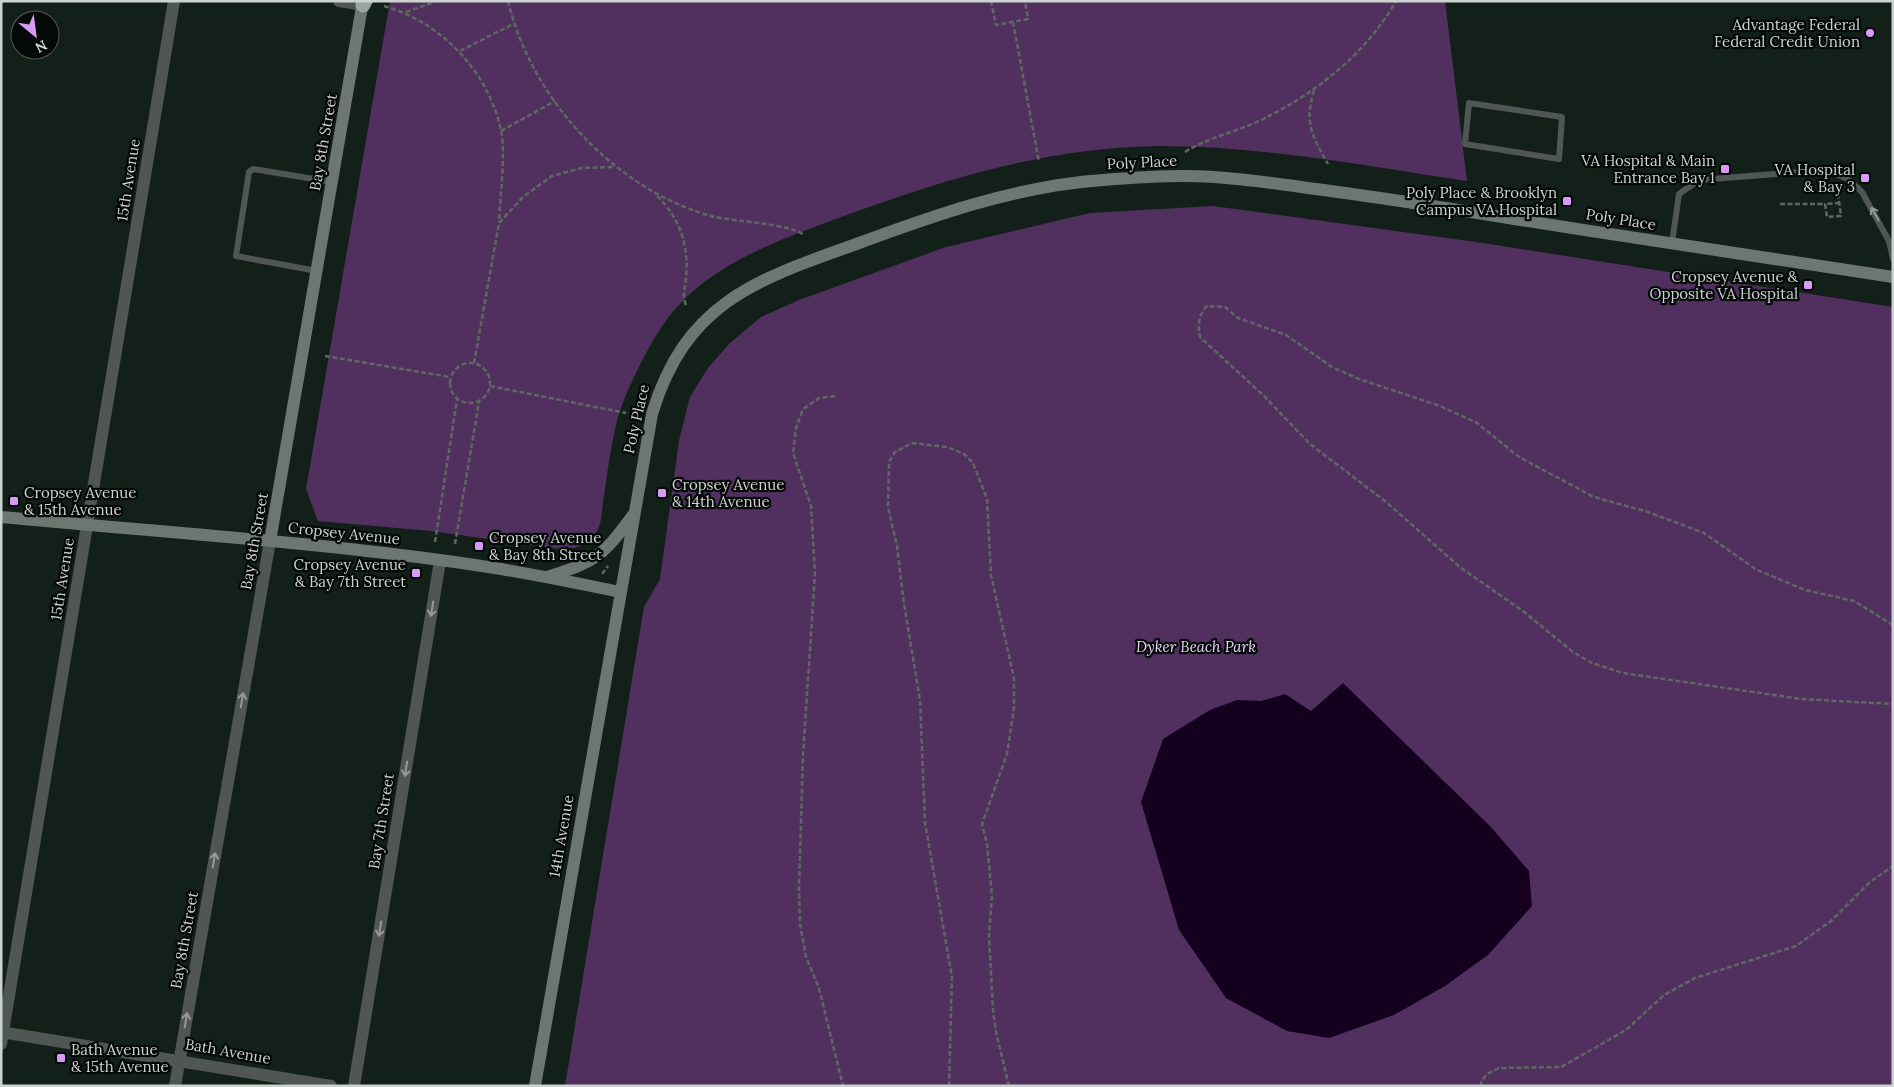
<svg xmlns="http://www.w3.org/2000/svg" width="1894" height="1087" font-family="Lora,serif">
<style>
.green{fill:#513060}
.water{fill:#14001e}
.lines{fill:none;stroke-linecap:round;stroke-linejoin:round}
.path{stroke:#5d6862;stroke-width:2.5;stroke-dasharray:5 2.5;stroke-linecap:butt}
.service{stroke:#505653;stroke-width:6}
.minor{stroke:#505653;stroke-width:12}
.tertiary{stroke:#505653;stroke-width:12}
.secondary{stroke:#6d7772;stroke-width:12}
.motorway{stroke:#98a89f;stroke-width:15}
.oneway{stroke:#949b97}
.poi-dot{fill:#d99af7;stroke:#040806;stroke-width:2}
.labels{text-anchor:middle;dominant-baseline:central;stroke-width:4.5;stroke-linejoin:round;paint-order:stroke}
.poi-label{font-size:15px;fill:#cbd3cf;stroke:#040806;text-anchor:end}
.street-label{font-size:15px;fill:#cbd3cf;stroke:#040806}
.park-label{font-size:15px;font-style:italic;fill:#e9d0f7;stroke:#040806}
</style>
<rect width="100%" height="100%" fill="#132019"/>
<path class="green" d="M 390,1 L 1445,1 L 1467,181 C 1365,166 1262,146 1159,146 C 1045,147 935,182 830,221 C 769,244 702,268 663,325 C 648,346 621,400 616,425 C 610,450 607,476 603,502 C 602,510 602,521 598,529 C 592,541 580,547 567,550 L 431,531 L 318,521 L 306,489 Z
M 1213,206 L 1476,242 L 1893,307 L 1893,1086 L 565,1086 L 644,607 L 660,579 L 679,441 L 690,397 L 708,368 L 730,343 L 761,317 L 799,300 L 946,247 L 1090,213 Z"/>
<path class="water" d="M 1343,683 L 1490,826 L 1529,871 L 1532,906 L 1488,955 L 1445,986 L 1394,1015 L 1329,1038 L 1287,1031 L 1226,998 L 1179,930 L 1141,802 L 1163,739 L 1210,710 L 1237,700 L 1261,701 L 1285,694 L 1311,711 Z"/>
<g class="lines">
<path class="path" d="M 508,1 C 531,98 614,189 711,216 C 733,222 789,223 804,235
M 991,1 L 996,25 L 1028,19 L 1025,1
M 384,6 C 441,22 488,71 501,130 C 506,155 500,196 499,222
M 406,12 L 437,1
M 1013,22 L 1039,162
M 460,51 L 513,24
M 1314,90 C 1304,123 1312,136 1328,164
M 501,131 L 555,101
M 1185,152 C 1207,138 1235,132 1259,121 C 1315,94 1365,55 1396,1
M 1837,186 L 1841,216 L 1827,217 L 1825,204 L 1839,203
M 657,196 C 681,219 689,247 686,279 C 685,288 682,296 686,305
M 1780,204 L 1825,204
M 325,356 L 450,377
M450 383a20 20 0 1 1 40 0a20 20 0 1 1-40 0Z
M 474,363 L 499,223 L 523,197 L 552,176 L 582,168 L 615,167
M 490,386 L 626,413
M 835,396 L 819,398 L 803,409 L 796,428 L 793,453 L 811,506 L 815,573 L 803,755 L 799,889 L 800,924 L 806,957 L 819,988 L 843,1086
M 435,542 L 457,399
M 455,544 L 479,402
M 602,574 L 608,566
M 1893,625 L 1854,601 L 1805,590 L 1757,570 L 1704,533 L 1648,512 L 1594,497 L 1519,457 L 1477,423 L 1440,406 L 1359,379 L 1332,367 L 1286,335 L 1238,318 L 1225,307 L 1207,306 C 1198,315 1198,325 1200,337 L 1263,395 L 1310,444 L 1385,501 L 1461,568 L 1523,611 L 1573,652 L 1592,663 L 1623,673 L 1801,699 L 1893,704
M 949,1086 L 952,977 L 925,823 L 920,700 L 904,604 L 897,546 L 888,507 L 889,462 L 895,452 L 912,443 L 947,447 L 964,454 L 973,463 L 987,499 L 991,575 L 1014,678 L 1014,708 L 1007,754 L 982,824 L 987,844 L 992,896 L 989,936 L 993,1010 L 996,1032 L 1009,1086
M 1482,1086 L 1481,1082 L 1487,1074 L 1499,1068 L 1561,1067 L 1626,1030 L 1664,995 L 1695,978 L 1796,946 L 1831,921 L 1870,882 L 1893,866"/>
<path class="service" d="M 1469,103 L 1562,117 L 1559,159 L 1465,144 Z
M 1672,243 L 1679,194 L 1699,180 L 1826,170 L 1848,179 L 1862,192 L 1889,241 L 1893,259
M 317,271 L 236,256 L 249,172 L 253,169 L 332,182"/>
<path class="minor" d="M 339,1 L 363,5
M 1,1044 L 174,1
M 175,1086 L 270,541
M 354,1086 L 440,561"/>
<path class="tertiary" d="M 1,1032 L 331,1086"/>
<path class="secondary" d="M 1,517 C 159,532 318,542 475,565 C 524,572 572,582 620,592
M 270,541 L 363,1
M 547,577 C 597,561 602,557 633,515
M 535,1086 L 652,414 C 685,305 752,281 851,246 C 932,216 1015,186 1103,180 C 1129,178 1156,176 1183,176 C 1227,176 1272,183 1316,189 C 1378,197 1440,207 1502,217 C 1632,238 1762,257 1893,277"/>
<path class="motorway" d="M 363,5 L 365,1"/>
</g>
<defs><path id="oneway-shaft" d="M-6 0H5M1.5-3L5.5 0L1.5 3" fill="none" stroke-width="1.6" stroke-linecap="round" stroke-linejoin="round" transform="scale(1.25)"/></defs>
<g class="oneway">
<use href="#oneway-shaft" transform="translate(1875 214) rotate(-119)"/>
<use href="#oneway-shaft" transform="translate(432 609) rotate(99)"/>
<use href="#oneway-shaft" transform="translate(242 700) rotate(-80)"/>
<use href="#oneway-shaft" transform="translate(406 769) rotate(99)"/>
<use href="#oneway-shaft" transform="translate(214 860) rotate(-80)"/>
<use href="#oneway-shaft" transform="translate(380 929) rotate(99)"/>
<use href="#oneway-shaft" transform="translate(186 1020) rotate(-80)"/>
</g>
<g class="poi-dot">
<circle cx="1870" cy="33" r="5"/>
<rect x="1720" y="164" width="10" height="10" rx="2.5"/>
<rect x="1860" y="173" width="10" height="10" rx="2.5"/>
<rect x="1562" y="196" width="10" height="10" rx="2.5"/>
<rect x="1803" y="280" width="10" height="10" rx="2.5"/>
<rect x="657" y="488" width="10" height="10" rx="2.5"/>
<rect x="9" y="496" width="10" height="10" rx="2.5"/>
<rect x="474" y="541" width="10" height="10" rx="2.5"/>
<rect x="411" y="568" width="10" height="10" rx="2.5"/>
<rect x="56" y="1053" width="10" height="10" rx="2.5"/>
</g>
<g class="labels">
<g class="poi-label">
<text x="1860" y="24">Advantage Federal<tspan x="1860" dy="17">Federal Credit Union</tspan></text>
<text x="1715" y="160">VA Hospital &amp; Main<tspan x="1715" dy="17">Entrance Bay 1</tspan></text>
<text x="1855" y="169">VA Hospital<tspan x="1855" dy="17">&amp; Bay 3</tspan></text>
<text x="1557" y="192">Poly Place &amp; Brooklyn<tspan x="1557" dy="17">Campus VA Hospital</tspan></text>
<text x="1798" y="276">Cropsey Avenue &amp;<tspan x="1798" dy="17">Opposite VA Hospital</tspan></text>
<text x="672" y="484" text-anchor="start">Cropsey Avenue<tspan x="672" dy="17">&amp; 14th Avenue</tspan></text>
<text x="24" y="492" text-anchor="start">Cropsey Avenue<tspan x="24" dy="17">&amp; 15th Avenue</tspan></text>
<text x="489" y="537" text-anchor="start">Cropsey Avenue<tspan x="489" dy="17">&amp; Bay 8th Street</tspan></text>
<text x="406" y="564">Cropsey Avenue<tspan x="406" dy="17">&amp; Bay 7th Street</tspan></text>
<text x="71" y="1049" text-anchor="start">Bath Avenue<tspan x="71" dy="17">&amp; 15th Avenue</tspan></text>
</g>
<g class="street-label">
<text transform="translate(323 142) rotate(-80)">Bay 8th Street</text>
<text transform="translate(1142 162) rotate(-3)">Poly Place</text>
<text transform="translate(128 180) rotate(-81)">15th Avenue</text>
<text transform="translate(1621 219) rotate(9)">Poly Place</text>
<text transform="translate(636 419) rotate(-77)">Poly Place</text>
<text transform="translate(344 533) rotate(6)">Cropsey Avenue</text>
<text transform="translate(254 541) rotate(-80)">Bay 8th Street</text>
<text transform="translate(62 579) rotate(-81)">15th Avenue</text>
<text transform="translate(381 821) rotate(-81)">Bay 7th Street</text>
<text transform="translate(561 836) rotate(-80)">14th Avenue</text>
<text transform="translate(184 940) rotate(-80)">Bay 8th Street</text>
<text transform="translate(228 1051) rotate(10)">Bath Avenue</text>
</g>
<g class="park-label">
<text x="1196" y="646">Dyker Beach Park</text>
</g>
</g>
<rect width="1894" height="1087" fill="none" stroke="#cbd3cf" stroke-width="5"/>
<g transform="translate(35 35) rotate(151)"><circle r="24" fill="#040806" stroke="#545956"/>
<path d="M0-4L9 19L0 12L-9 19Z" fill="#d99af7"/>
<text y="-8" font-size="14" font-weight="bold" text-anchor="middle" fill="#cbd3cf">N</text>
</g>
</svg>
